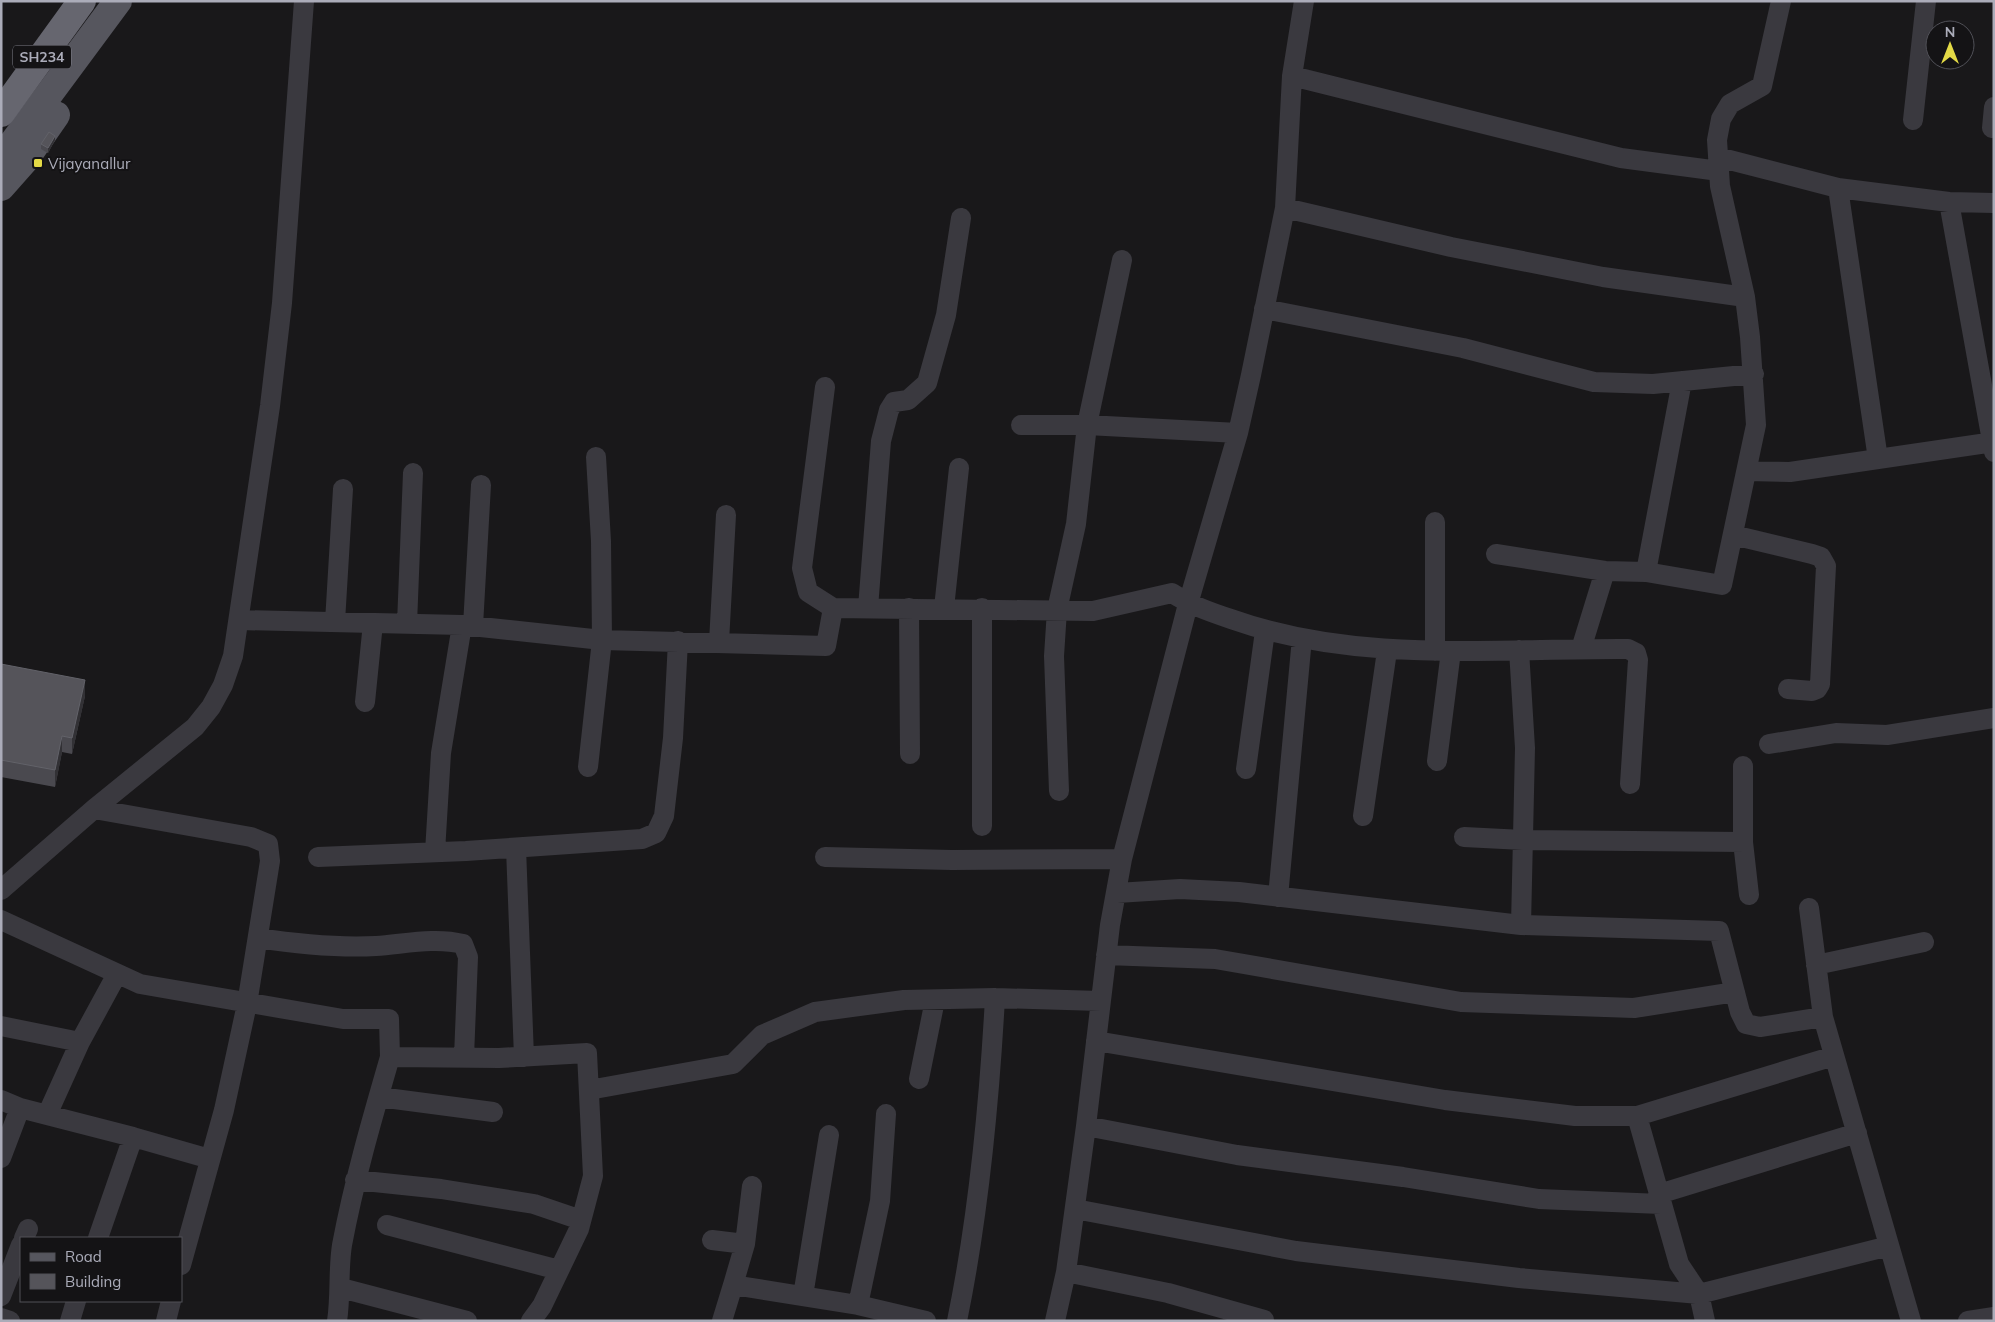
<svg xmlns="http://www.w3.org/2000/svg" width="1995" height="1322" font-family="Mulish,sans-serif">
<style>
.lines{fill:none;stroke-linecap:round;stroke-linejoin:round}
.street{stroke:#3a393f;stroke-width:20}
.primary{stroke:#56565e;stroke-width:28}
.highway{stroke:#66666f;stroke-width:28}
.wall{fill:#4a494f}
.shaded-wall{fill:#323135}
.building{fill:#55545a;stroke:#626269}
.poi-dot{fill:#e4da46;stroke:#141315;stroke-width:2}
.labels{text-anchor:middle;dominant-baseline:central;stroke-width:4;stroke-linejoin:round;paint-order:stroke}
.shield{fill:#141315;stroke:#7e7e88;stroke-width:1}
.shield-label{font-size:14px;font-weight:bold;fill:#abacb9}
.poi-label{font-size:15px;fill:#abacb9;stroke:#141315;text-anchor:start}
</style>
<rect width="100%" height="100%" fill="#19181a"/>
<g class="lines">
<path class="street" d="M 1292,76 L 1621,158 L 1719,171
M 1913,120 L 1926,1
M 1992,128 L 1994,107
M 1718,157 L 1838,188 L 1949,202 L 1994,203
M 1949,202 L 1994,452
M 1285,208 L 1451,247 L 1603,277 L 1745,297
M 1264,309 L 1463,348 L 1594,382 L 1653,384 L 1754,374
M 825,387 L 802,568 L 808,592 L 833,608
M 1021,425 L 1087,425 L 1238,433
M 1878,459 L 1994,442
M 1747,471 L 1790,472 L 1878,459 L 1838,188
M 1733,535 L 1812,554 L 1821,557 L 1826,566 L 1820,684 L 1817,689 L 1812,691 L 1788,689
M 1496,554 L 1605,571 L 1646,572 L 1722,585 L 1756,425 L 1750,337 L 1745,297 L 1720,186 L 1717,140 L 1721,119 L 1730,104 L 1762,86 L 1781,1
M 1646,572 L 1682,381
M 868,608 L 881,441 L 889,410 L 894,402 L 908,400 L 927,383 L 946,315 L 961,218
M 909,608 L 910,754
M 944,608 L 959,468
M 982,608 L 982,826
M 239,620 L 462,625 L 602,640 L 826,646 L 833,608 L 1093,611 L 1172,593 C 1190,605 1210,612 1231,619 C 1358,664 1495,648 1628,649 L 1636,653 L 1638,660 L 1630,784
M 335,622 L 343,489
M 407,624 L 413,473
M 473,626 L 481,485
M 719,642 L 726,515
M 1581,649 L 1605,571
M 1519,650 L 1525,748 L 1521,925
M 1435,651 L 1435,522
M 365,702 L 373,623
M 1769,744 L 1836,733 L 1887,735 L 1994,718
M 1437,761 L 1451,651
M 588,767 L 602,640 L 601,541 L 596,457
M 1246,769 L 1265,631
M 1059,791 L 1054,656 L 1057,610 L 1076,524 L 1087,425 L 1122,260
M 94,809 L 251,837 L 268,844 L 270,861 L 247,1004 L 224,1110 L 181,1265
M 1363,816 L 1387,651
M 1464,837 L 1523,840 L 1743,842 L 1743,766
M 1743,842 L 1749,895
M 516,848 L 524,1057
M 435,852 L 441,753 L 462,625
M 318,857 L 466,851 L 642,839 L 656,833 L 664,816 L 673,738 L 678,641
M 825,857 L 952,860 L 1122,859
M 1,890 L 94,809 L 195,727 L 211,707 L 223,685 L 233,656 L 270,406 L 282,303 L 304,1
M 1117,893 L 1180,889 L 1239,892 L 1521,925 L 1719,931 L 1740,1012 L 1746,1024 L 1760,1027 L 1823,1017
M 1278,897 L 1302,638
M 1809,908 L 1823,1017 L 1911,1321
M 1,920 L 140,984 L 343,1019 L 389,1019 L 390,1057 L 499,1058 L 587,1053 L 593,1176 L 579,1229 L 542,1306 L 531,1321
M 258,938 C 297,944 337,948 376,946 C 405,944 435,937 463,944 L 468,957 L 464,1057
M 1106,955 L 1215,959 L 1461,1002 L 1634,1008 L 1735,992
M 1816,965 L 1924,942
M 1,1026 L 80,1042
M 1096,1041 L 1445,1100 L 1575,1116 L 1637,1116 L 1834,1056
M 919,1079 L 935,1000
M 589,1090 L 733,1064 L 762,1035 L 815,1012 L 904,1000 L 995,998 L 1100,1001
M 379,1097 L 493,1112
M 1,1100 L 20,1108 L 133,1137 L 210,1159
M 47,1115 L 80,1042 L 117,974
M 1637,1116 L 1679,1264 L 1699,1294 L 1705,1321
M 1086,1126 L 1237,1155 L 1403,1177 L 1539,1199 L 1661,1204
M 1,1158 L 20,1108
M 355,1180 L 441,1189 L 534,1204 L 581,1220
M 752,1186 L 745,1244 L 733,1285 L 858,1305 L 926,1321
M 1659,1194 L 1857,1133
M 1075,1209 L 1296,1251 L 1519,1278 L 1699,1294 L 1889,1246
M 387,1225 L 559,1270
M 24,1238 L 28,1229
M 98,1238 L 133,1137
M 712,1240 L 745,1244
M 1066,1272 L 1168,1293 L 1264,1320
M 341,1288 L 467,1321
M 1,1296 L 21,1245
M 803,1296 L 829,1135
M 858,1305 L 880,1201 L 886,1114
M 1,1318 L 10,1321
M 70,1321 L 76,1301
M 166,1321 L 171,1301
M 337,1321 C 341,1296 338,1270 342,1245 C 354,1181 372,1119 390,1057
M 722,1321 L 733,1285
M 957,1321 C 979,1214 989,1107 995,998
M 1055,1321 L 1066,1272 L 1086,1126 L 1110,925 L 1122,859 L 1188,604 L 1238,433 L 1251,375 L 1285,208 L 1292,76 L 1304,1
M 1968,1321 L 1994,1317"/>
<path class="primary" d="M 1,159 L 118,1
M 1,187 L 24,161 L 56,115"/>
<path class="highway" d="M 1,113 L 82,1"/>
</g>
<path class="wall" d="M 55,140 L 48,153 L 41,149 L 41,144 Z
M 1,664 L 85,696 L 72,754 L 62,752 L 55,787 L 1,777 Z"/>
<path class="shaded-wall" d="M 55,136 L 55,140 L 48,153 L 48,148 Z
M 85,680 L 85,696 L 72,754 L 72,738 Z
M 62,736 L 62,752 L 55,787 L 55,770 Z"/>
<path class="building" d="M 49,132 L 55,136 L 48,148 L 41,144 Z
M 1,664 L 85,680 L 72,738 L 62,736 L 55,770 L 1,760 Z"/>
<rect class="poi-dot" x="33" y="158" width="10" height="10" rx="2.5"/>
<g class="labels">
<rect class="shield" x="13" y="45.5" width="58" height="23" rx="4"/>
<g class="shield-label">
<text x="42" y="57">SH234</text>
</g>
<g class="poi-label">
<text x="48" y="163">Vijayanallur</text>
</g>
</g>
<rect width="1995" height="1322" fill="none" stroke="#abacb9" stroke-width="5"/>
<rect x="20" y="1237" width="162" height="65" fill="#141315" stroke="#505057"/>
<rect x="30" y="1253" width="25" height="8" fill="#56565e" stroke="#505057"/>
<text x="65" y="1262" font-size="15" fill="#abacb9">Road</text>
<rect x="30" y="1274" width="25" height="15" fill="#55545a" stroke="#505057"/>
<text x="65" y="1287" font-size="15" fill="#abacb9">Building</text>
<g transform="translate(1950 45)"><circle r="24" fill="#141315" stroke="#505057"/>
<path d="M0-4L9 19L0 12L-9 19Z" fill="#e4da46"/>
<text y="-8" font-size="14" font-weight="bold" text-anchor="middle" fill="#abacb9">N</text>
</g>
</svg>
